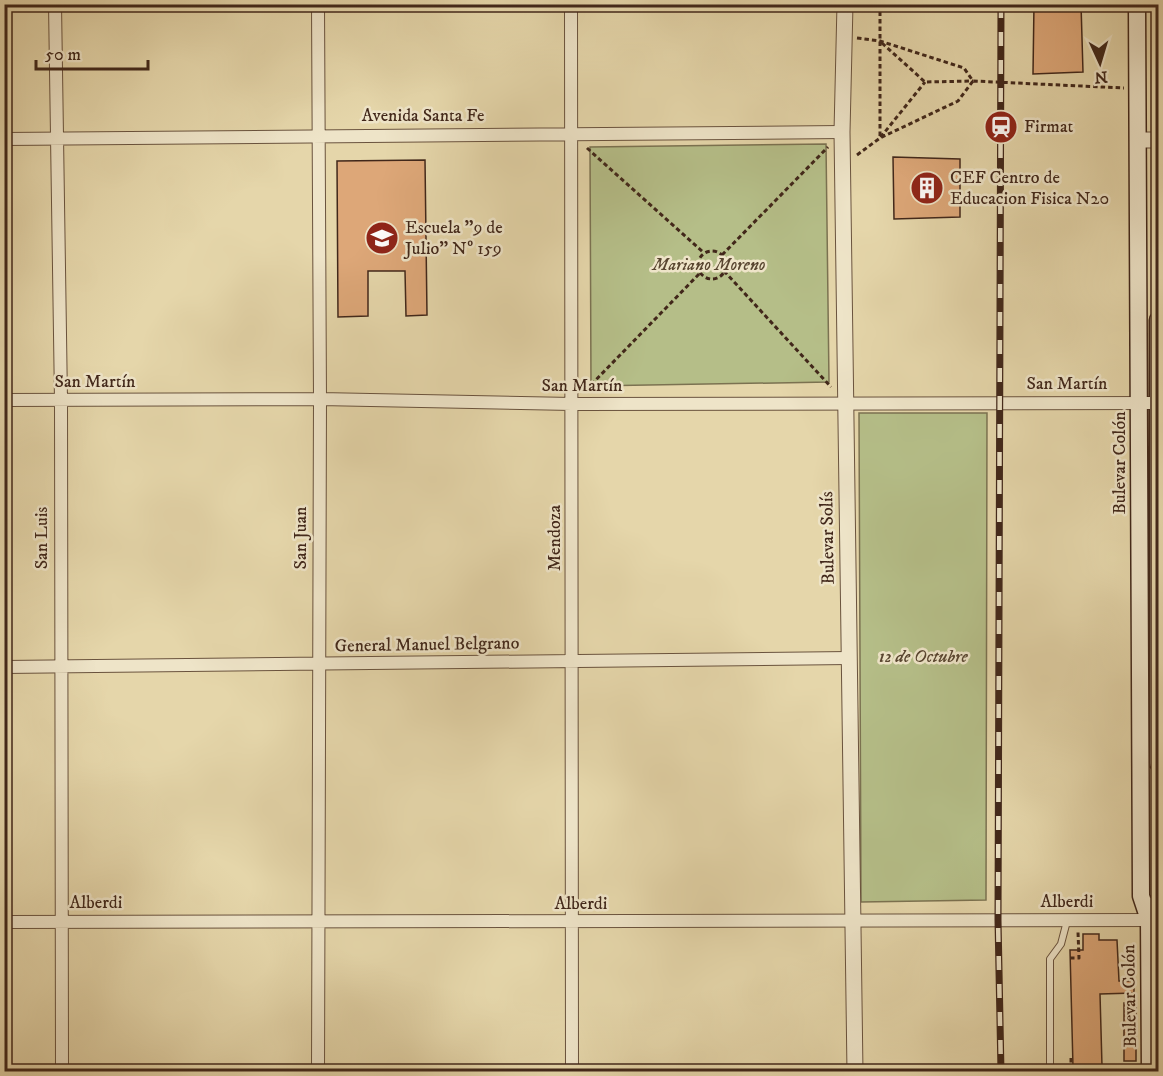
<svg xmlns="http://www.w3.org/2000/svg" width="1163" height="1076" font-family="'IM FELL DW Pica',serif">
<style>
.green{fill:#b5be88;stroke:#7b7251;stroke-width:1.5}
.building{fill:#dda778;stroke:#41271a;stroke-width:1.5}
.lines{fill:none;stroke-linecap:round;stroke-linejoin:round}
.service-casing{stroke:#6a533e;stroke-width:8}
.minor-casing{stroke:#6a533e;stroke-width:14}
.tertiary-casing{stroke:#6a533e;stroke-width:17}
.secondary-casing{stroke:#41271a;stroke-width:19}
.path{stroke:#41271a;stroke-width:3;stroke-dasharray:4.5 3;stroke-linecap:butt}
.service{stroke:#eee4c8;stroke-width:6}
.minor{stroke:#eee4c8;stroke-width:12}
.tertiary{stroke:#eee4c8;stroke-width:15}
.secondary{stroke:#eee4c8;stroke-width:16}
.rail-casing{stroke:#41271a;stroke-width:7}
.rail{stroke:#eee4c8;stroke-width:4.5;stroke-dasharray:14;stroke-linecap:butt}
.labels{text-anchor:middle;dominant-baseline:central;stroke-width:5;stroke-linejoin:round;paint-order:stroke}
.street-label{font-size:18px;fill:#41271a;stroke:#eee4c8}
.poi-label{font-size:18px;fill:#41271a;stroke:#eee4c8;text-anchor:start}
.park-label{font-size:18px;font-style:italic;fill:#584530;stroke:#eee4c8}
</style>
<rect width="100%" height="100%" fill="#e5d6aa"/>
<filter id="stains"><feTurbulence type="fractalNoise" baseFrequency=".00333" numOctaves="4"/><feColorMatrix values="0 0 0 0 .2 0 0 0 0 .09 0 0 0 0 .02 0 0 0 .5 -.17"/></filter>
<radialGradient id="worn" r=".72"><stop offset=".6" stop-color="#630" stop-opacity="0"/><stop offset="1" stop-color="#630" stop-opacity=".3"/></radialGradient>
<path class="green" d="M 826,144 L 829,382 L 591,386 L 590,147 Z
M 859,413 L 987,413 L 986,900 L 861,902 Z"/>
<path class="building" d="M 1034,4 L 1081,4 L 1083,72 L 1033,74 Z
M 893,157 L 960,159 L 960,217 L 894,219 Z
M 425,160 L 427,315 L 406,316 L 405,271 L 368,271 L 368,316 L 338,317 L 337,161 Z
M 1083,934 L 1099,934 L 1099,940 L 1117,940 L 1119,981 L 1134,981 L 1134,993 L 1100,994 L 1102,1066 L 1073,1067 L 1070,950 L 1083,950 Z
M 1124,1003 L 1136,1003 L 1136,1061 L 1124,1061 Z"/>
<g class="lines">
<g class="service-casing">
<path id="service" d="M 1050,1072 L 1050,959 L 1061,944 L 1067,921"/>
</g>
<g class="minor-casing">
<path id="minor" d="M 55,4 L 61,400 L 62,1072
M 318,4 L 320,399 L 318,1072
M 571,4 L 572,1072
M 4,139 L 842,132
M 4,400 L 320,399 L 572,404 L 1158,403
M 4,667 L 849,658
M 4,922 L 1158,920"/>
</g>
<g class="tertiary-casing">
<path id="tertiary" d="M 845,4 L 842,132 L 855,1072
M 1138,140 L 1158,140"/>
</g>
<g class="secondary-casing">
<path id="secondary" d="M 1137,4 L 1141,896 L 1149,920 L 1150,1072
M 1158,320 L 1158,763
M 1149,920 L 1158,901"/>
</g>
<path class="path" d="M 880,4 L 880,138 L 925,82
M 857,38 L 880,41 L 964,68 L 973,81 L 1124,88
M 882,43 L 925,82 L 973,81
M 587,148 L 704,253
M 857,155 L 880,138 L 958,101 L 973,81
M698 265a14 14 0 1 1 28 0a14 14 0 1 1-28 0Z
M 722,255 L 828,147
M 724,271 L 831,387
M 586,390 L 700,273
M 1070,958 L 1079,958 L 1078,932
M 1071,1058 L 1071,1069 L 1136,1067"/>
<use href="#service" class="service"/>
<use href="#minor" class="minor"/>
<use href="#tertiary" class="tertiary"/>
<use href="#secondary" class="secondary"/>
<g class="rail-casing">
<path id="rail" d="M 1001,4 L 998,920 L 1001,1072"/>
</g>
<use href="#rail" class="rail"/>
</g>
<defs>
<g id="station-disc" transform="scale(1.725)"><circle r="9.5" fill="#8f2418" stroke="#eee4c8"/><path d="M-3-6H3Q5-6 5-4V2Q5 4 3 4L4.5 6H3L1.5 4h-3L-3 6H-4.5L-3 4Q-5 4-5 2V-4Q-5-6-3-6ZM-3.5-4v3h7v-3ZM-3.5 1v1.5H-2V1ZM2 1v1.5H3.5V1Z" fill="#fff"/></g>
<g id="building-disc" transform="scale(1.725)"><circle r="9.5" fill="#8f2418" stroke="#eee4c8"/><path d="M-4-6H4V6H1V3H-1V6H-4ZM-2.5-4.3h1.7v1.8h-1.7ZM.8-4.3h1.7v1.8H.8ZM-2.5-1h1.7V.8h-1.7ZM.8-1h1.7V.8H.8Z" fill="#fff"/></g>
<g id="school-disc" transform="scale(1.725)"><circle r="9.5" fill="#8f2418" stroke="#eee4c8"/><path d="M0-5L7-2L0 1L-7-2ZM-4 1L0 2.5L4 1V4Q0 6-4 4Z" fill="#fff"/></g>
</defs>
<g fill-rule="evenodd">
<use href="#station-disc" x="1001" y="127"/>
<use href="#building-disc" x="927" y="188"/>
<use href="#school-disc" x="382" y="238"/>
</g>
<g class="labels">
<g class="street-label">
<text x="423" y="116">Avenida Santa Fe</text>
<text x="95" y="382">San Martín</text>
<text x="1067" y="384">San Martín</text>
<text x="582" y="386">San Martín</text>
<text transform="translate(1120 463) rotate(-90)">Bulevar Colón</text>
<text transform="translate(42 538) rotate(-90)">San Luis</text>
<text transform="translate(301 538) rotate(-90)">San Juan</text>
<text transform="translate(555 538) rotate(-90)">Mendoza</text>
<text transform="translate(828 538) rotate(-91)">Bulevar Solís</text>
<text transform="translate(427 645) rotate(-1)">General Manuel Belgrano</text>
<text x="1067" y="902">Alberdi</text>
<text x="96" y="903">Alberdi</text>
<text x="581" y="904">Alberdi</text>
<text transform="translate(1130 996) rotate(-91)">Bulevar Colón</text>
</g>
<g class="poi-label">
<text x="1024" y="127">Firmat</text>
<text x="950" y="178">CEF Centro de<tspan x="950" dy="21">Educacion Fisica N20</tspan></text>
<text x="405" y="228">Escuela "9 de<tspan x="405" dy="21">Julio" Nº 159</tspan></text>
</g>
<g class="park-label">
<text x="709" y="265">Mariano Moreno</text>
<text x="923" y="657">12 de Octubre</text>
</g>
</g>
<rect width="1163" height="1076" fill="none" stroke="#e5d6aa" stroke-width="24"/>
<rect x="6" y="6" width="1151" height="1064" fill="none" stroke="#41271a" stroke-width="3"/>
<rect x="12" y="12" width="1139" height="1052" fill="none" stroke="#41271a" stroke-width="1.5"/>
<g transform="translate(1100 63) rotate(176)" stroke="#eee4c8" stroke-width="4.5" paint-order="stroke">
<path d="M0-4.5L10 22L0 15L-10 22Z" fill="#41271a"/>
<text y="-9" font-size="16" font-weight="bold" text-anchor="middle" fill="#41271a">N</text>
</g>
<path d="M36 60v9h112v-9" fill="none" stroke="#41271a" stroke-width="3"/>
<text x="45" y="60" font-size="18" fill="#41271a" stroke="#eee4c8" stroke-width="4.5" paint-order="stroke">50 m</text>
<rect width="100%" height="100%" filter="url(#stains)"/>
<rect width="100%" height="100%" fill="url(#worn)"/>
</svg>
